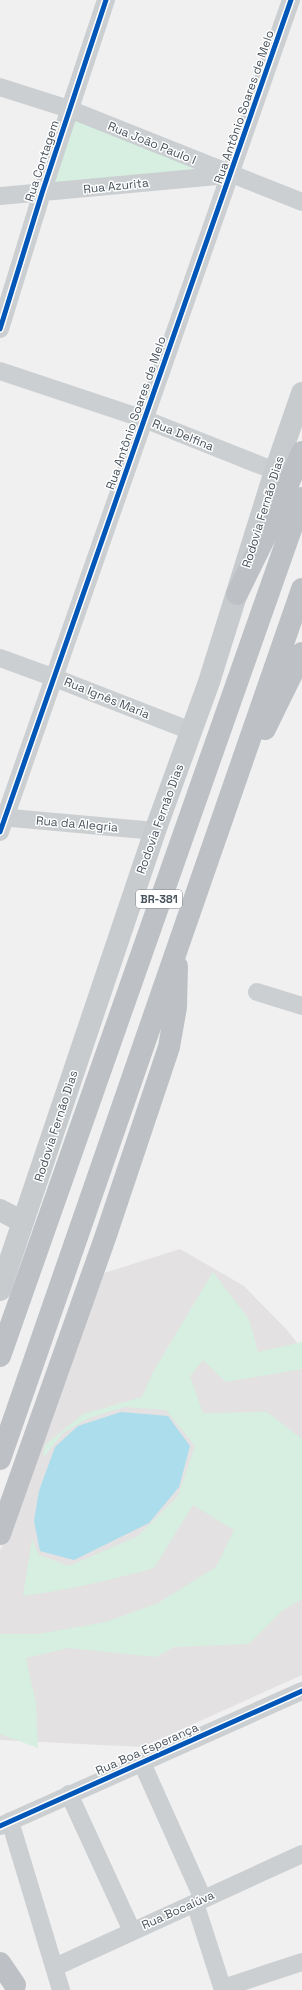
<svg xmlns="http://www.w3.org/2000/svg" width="302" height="1990" font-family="'Space Grotesk',sans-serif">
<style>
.education{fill:#e3e1e2}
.green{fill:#d6efe0}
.water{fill:#abddec}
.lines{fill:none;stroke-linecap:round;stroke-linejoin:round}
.minor{stroke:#cccfd1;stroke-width:18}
.major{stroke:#c8cbce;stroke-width:22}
.highway{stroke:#bdc1c6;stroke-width:22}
.cycleway-casing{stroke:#fff;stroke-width:8}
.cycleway{stroke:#0057b8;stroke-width:5}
.labels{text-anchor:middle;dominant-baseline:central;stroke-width:3;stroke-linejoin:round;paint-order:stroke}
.shield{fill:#fff;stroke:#7f868d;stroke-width:1}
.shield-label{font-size:11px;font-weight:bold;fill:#48525c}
.street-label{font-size:12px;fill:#48525c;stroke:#fff}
</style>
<rect width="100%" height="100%" fill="#f1f0f0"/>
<path class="education" d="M 180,1249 L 244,1286 L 287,1330 L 302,1349 L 302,1675 L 142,1747 L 0,1740 L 0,1551 L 98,1275 Z"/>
<path class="green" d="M 72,118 L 214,172 L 46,189 Z
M 213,1272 L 249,1319 L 258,1352 L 302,1342 L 302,1369 L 226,1382 L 203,1360 L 190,1376 L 203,1413 L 267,1412 L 302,1439 L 302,1599 L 282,1611 L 249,1644 L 174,1647 L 156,1657 L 68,1648 L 26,1658 L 36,1703 L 38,1748 L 0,1734 L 0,1634 L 38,1634 L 106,1622 L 158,1603 L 216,1567 L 234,1530 L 193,1505 L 154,1568 C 111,1580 68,1590 23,1596 L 32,1539 L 39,1555 L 69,1566 L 138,1536 L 178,1496 L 195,1446 L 166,1410 L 125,1407 L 89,1418 L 63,1433 L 43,1458 L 45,1445 L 83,1414 L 142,1397 L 153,1372 Z"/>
<path class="water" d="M 121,1412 L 168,1416 L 190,1446 L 179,1487 L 149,1523 L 74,1560 L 40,1551 L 34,1521 L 39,1491 L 55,1447 L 78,1426 Z"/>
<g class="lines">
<path class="minor" d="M 0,87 L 69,109 L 302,202
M 0,196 L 228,175
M 0,329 L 42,193 L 106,0
M 0,371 L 144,419 L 275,471
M 0,658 L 55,678 L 191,731
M 0,817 L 155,831
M 0,832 L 291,0
M 257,992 L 302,1006
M 142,1763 L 203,1899
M 69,1794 L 132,1931
M 10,1821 L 61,1990
M 0,1826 L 302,1691
M 195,1903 L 223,1990
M 55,1967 L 302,1854
M 223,1988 L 302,1962"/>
<path class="major" d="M 0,1210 L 23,1222
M 0,1290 L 155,831 L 209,682 L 275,471 L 302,393"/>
<path class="highway" d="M 237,594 L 267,533 L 302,452
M 265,729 L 302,653
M 0,1356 L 302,498
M 0,1459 C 101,1169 199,878 302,589
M 0,1534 L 105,1238 L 169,1047 L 176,1007 L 177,966
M 0,1963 L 15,1985"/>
<g class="cycleway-casing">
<path id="cycleway" d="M 0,329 L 42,193 L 106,0
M 0,832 L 291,0
M 0,1826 L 302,1691"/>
</g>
<use href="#cycleway" class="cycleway"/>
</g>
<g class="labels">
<rect class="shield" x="136" y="890" width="46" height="18" rx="3"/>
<g class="shield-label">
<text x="159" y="899">BR-381</text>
</g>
<g class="street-label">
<text transform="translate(244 107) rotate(-71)">Rua Antônio Soares de Melo</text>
<text transform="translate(152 143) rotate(22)">Rua João Paulo I</text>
<text transform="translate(42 161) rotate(-72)">Rua Contagem</text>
<text transform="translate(116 186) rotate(-6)">Rua Azurita</text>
<text transform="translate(136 413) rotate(-71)">Rua Antônio Soares de Melo</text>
<text transform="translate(183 435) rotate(22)">Rua Delfina</text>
<text transform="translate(263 512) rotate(-73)">Rodovia Fernão Dias</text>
<text transform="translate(107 698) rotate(22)">Rua Ignês Maria</text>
<text transform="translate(160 819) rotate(-70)">Rodovia Fernão Dias</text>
<text transform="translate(77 824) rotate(5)">Rua da Alegria</text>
<text transform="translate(56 1126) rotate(-72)">Rodovia Fernão Dias</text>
<text transform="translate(147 1749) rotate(-24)">Rua Boa Esperança</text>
<text transform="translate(178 1910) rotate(-24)">Rua Bocaiúva</text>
</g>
</g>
</svg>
